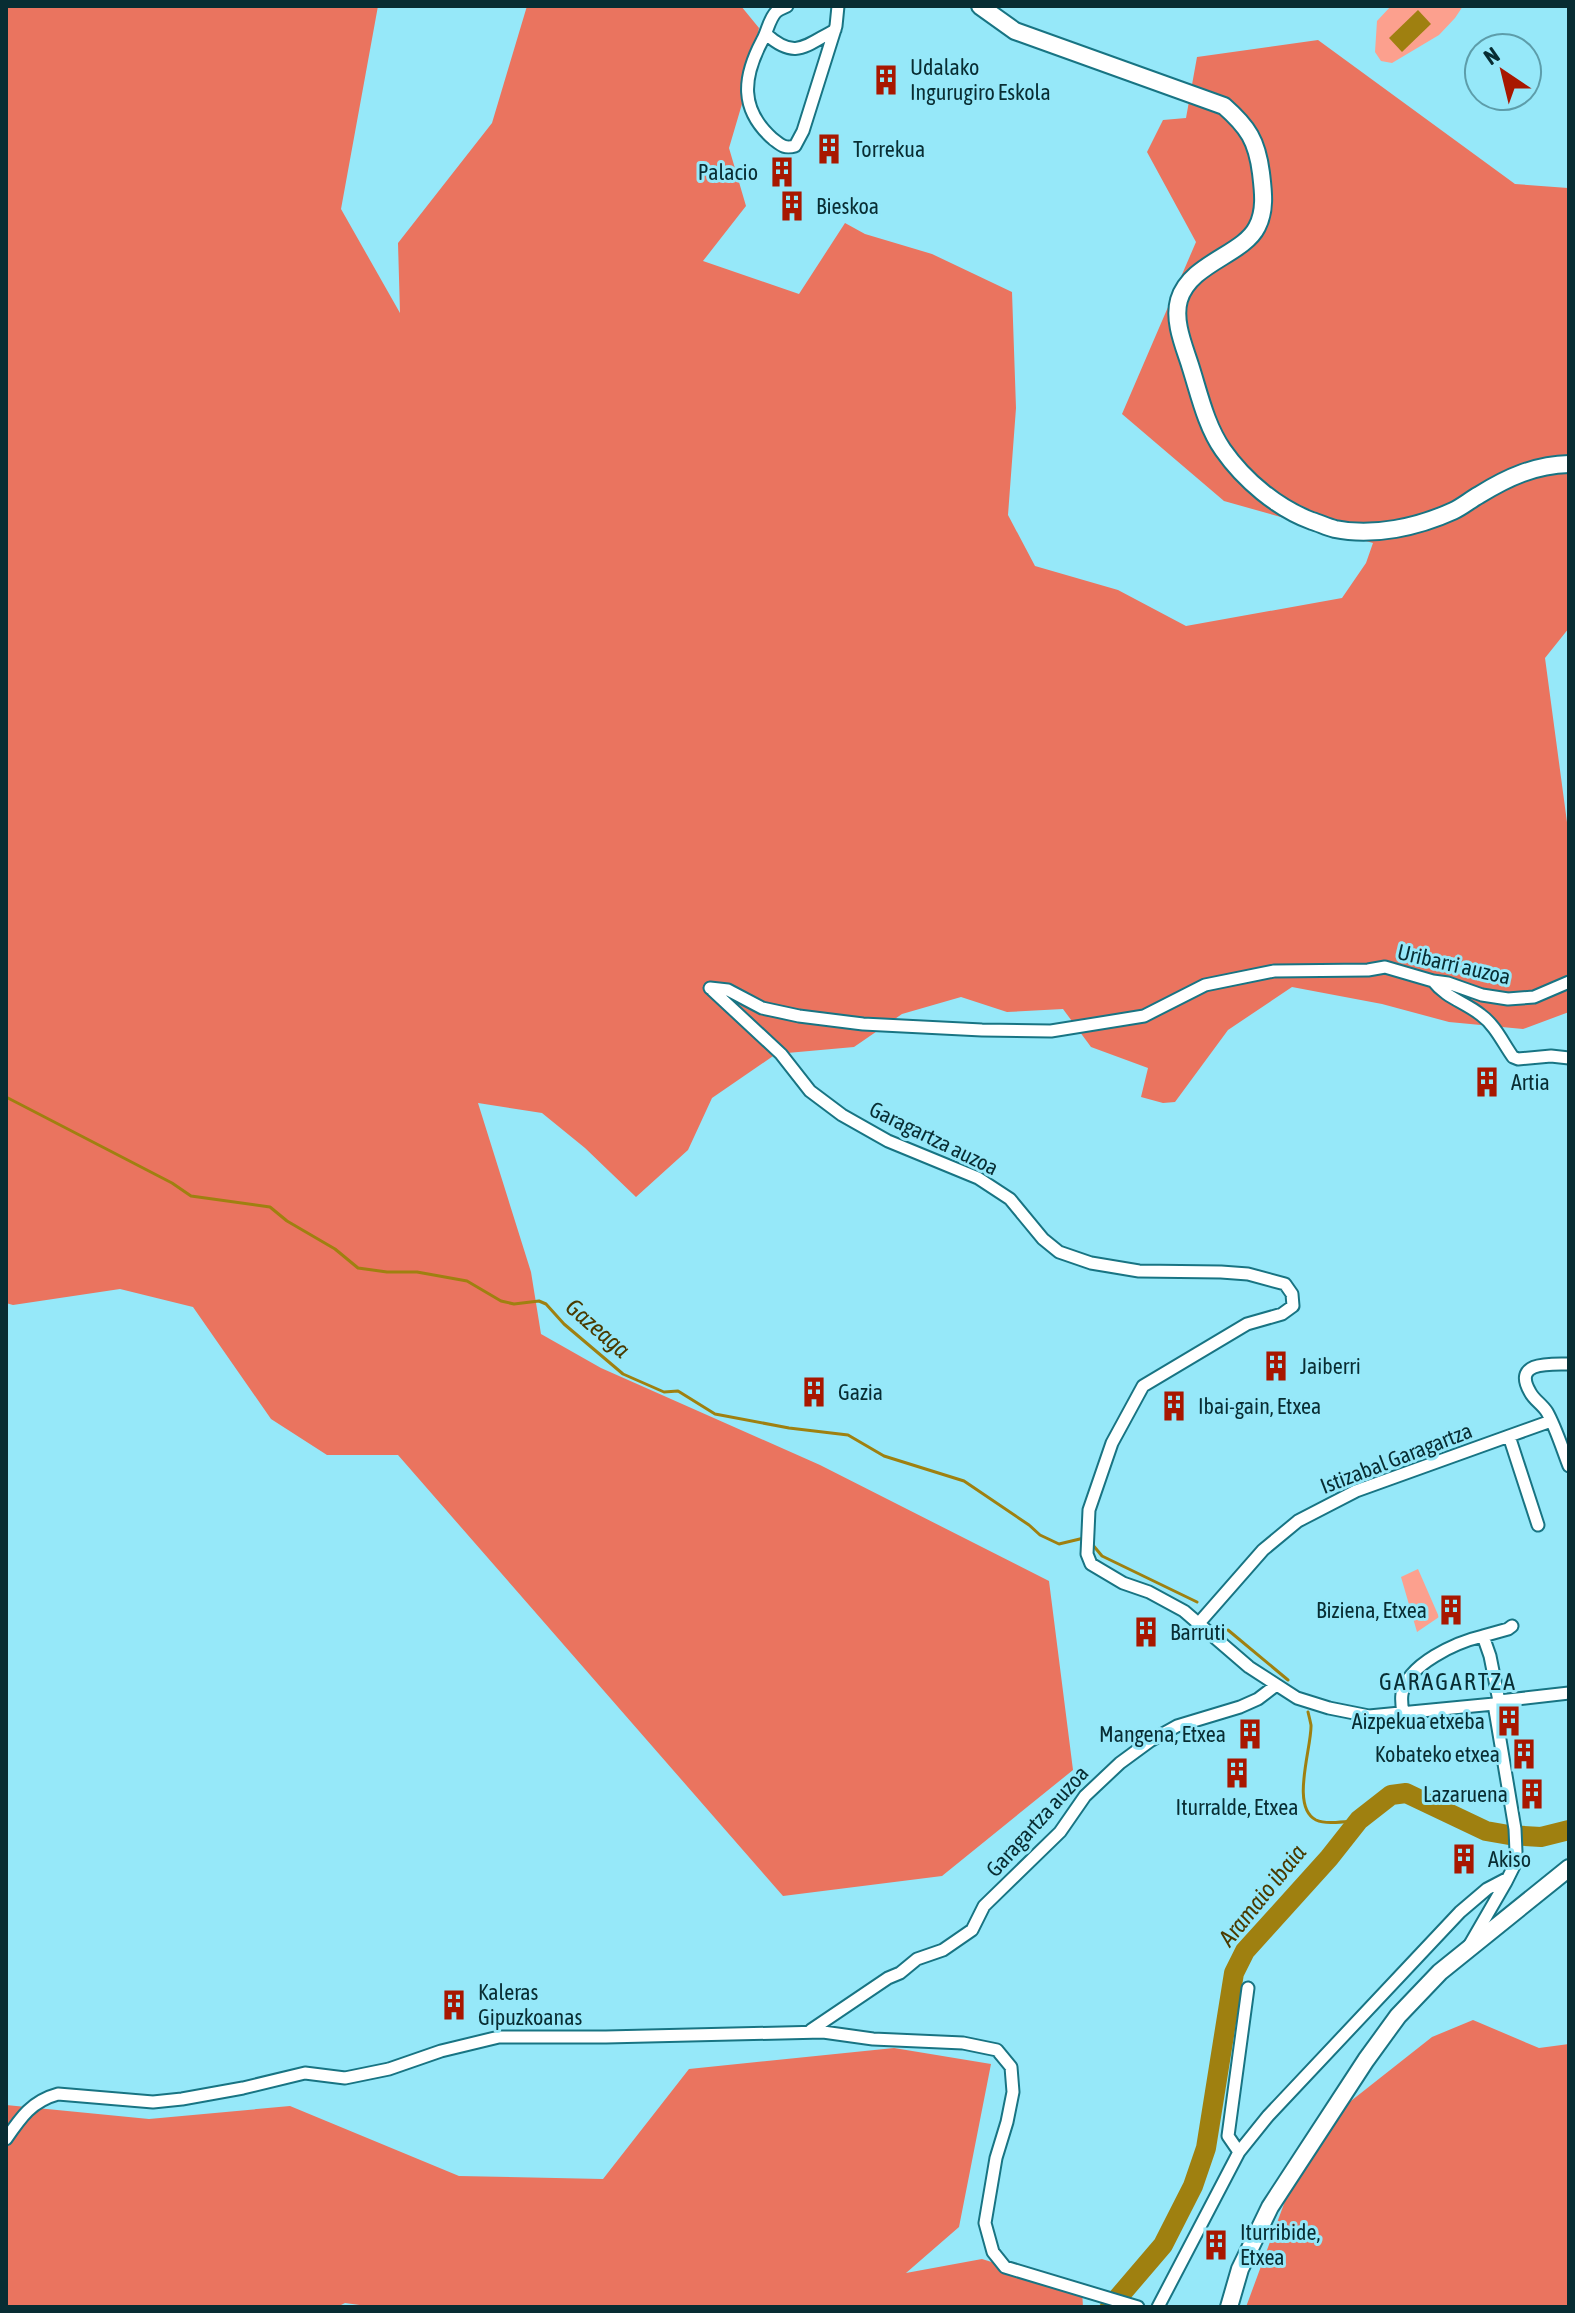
<svg xmlns="http://www.w3.org/2000/svg" width="1575" height="2313" font-family="'Asap Condensed',sans-serif">
<style>
.green{fill:#fca08e}
.forest{fill:#ea745f}
.water{fill:#9f8010}
.lines{fill:none;stroke-linecap:round;stroke-linejoin:round}
.stream{stroke:#9f8010;stroke-width:3}
.river{stroke:#9f8010;stroke-width:20}
.street-casing{stroke:#187483;stroke-width:15}
.secondary-casing{stroke:#187483;stroke-width:20}
.street{stroke:#fff;stroke-width:11}
.secondary{stroke:#fff;stroke-width:16}
.labels{text-anchor:middle;dominant-baseline:central;stroke-width:6;stroke-linejoin:round;paint-order:stroke}
.poi-label{font-size:22px;fill:#082d33;stroke:#96e8f9;text-anchor:start}
.street-label{font-size:22px;fill:#082d33;stroke:#96e8f9}
.water-label{font-size:24px;font-style:italic;fill:#4a3a00;stroke:#96e8f9}
.neighbourhood-label{font-size:24px;letter-spacing:2px;fill:#082d33;stroke:#96e8f9}
</style>
<rect width="100%" height="100%" fill="#96e8f9"/>
<path class="green" d="M 1391,6 L 1463,6 L 1455,18 L 1439,35 L 1392,63 L 1381,61 L 1375,52 L 1377,21 Z
M 1418,1569 L 1439,1617 L 1417,1632 L 1401,1577 Z"/>
<path class="forest" d="M 6,6 L 378,6 L 341,209 L 400,313 L 398,243 L 492,123 L 527,6 L 741,6 L 759,28 L 747,87 L 729,148 L 746,206 L 703,261 L 799,294 L 845,223 L 865,234 L 932,254 L 1012,292 L 1016,408 L 1008,515 L 1035,566 L 1118,590 L 1186,626 L 1342,598 L 1366,563 L 1373,543 L 1224,501 L 1122,414 L 1196,242 L 1147,152 L 1163,120 L 1186,118 L 1197,57 L 1318,40 L 1515,184 L 1568,188 L 1569,191 L 1569,628 L 1545,658 L 1569,837 L 1569,1012 L 1523,1029 L 1449,1022 L 1382,1004 L 1292,987 L 1228,1030 L 1175,1102 L 1163,1103 L 1141,1097 L 1148,1068 L 1091,1047 L 1063,1009 L 1007,1012 L 961,997 L 902,1014 L 854,1047 L 776,1054 L 712,1098 L 688,1150 L 636,1197 L 585,1148 L 542,1113 L 478,1103 L 531,1272 L 541,1334 L 601,1368 L 820,1465 L 1049,1581 L 1073,1770 L 942,1876 L 783,1896 L 398,1455 L 327,1455 L 271,1419 L 193,1307 L 120,1289 L 13,1305 L 6,1303 Z
M 1473,2020 L 1539,2048 L 1569,2044 L 1569,2307 L 1246,2307 L 1288,2193 L 1342,2108 L 1432,2037 Z
M 894,2048 L 991,2064 L 959,2227 L 906,2273 L 982,2259 L 1082,2290 L 1083,2307 L 374,2307 L 345,2303 L 337,2307 L 6,2307 L 6,2105 L 149,2119 L 290,2106 L 459,2176 L 603,2179 L 689,2069 Z"/>
<path class="water" d="M 1418,10 L 1431,24 L 1402,52 L 1389,38 Z"/>
<g class="lines">
<path class="stream" d="M 6,1097 L 172,1183 L 191,1196 L 270,1207 L 287,1221 L 335,1249 L 358,1268 L 387,1272 L 417,1272 L 467,1281 L 501,1301 L 514,1304 L 539,1301 L 546,1304 L 564,1324 L 623,1374 L 664,1392 L 678,1391 L 715,1414 L 789,1428 L 848,1435 L 884,1456 L 964,1481 L 1029,1525 L 1040,1535 L 1059,1544 L 1084,1538
M 1092,1544 L 1102,1556 L 1197,1602
M 1228,1630 L 1288,1680
M 1308,1712 C 1309,1716 1310,1720 1311,1725 C 1312,1747 1290,1807 1316,1820 C 1327,1825 1347,1821 1359,1820"/>
<path class="river" d="M 1110,2307 L 1163,2245 L 1193,2186 L 1206,2148 L 1234,1973 L 1245,1951 L 1329,1858 L 1359,1820 L 1391,1795 L 1406,1793 L 1486,1831 L 1509,1835 L 1541,1837 L 1569,1830"/>
<g class="street-casing">
<path id="street" d="M 787,6 C 783,8 779,9 776,12 C 769,19 767,33 762,41 C 743,77 739,109 773,139 C 781,145 784,149 795,146 L 803,131 L 836,26 L 838,6
M 766,34 C 795,60 805,46 835,30
M 1433,981 C 1446,998 1465,1002 1481,1015 C 1495,1025 1503,1043 1513,1057 L 1518,1059 L 1551,1056 L 1569,1058
M 710,988 L 781,1054 L 810,1091 L 842,1115 L 888,1141 L 978,1178 L 1010,1199 L 1043,1239 L 1059,1252 L 1091,1263 L 1139,1271 L 1221,1272 L 1248,1274 L 1285,1284 L 1292,1294 L 1293,1306 L 1282,1314 L 1247,1324 L 1143,1386 L 1112,1443 L 1089,1510 L 1087,1554 L 1091,1564 L 1123,1583 L 1149,1592 L 1184,1611 L 1249,1667 L 1297,1698 L 1329,1708 L 1369,1716 L 1494,1704 L 1499,1701 L 1569,1693
M 710,988 L 728,990 L 762,1008 L 799,1016 L 863,1024 L 982,1030 L 1051,1031 L 1144,1016 L 1205,985 L 1274,971 L 1368,970 L 1385,967 L 1433,981 L 1448,983 L 1482,995 L 1508,999 L 1534,997 L 1569,982
M 1569,1364 C 1551,1364 1512,1361 1530,1392 C 1534,1400 1542,1404 1547,1412 C 1556,1428 1562,1448 1569,1466
M 1538,1525 L 1509,1436 L 1551,1421
M 1199,1623 L 1263,1550 L 1298,1521 L 1356,1491 L 1509,1436
M 1483,1636 L 1508,1629 L 1512,1626
M 1403,1713 C 1402,1707 1401,1700 1402,1694 C 1407,1664 1457,1642 1483,1636 L 1490,1656 L 1499,1701
M 1469,1946 L 1506,1882 L 1515,1864 L 1516,1852 L 1515,1829 L 1494,1704
M 811,2030 L 888,1978 L 900,1973 L 917,1959 L 943,1950 L 972,1930 L 984,1906 L 1060,1832 L 1085,1796 L 1120,1763 L 1150,1741 L 1177,1726 L 1240,1707 L 1258,1699 L 1275,1686
M 6,2139 C 21,2117 32,2101 58,2094 L 153,2102 L 182,2099 L 243,2088 L 305,2073 L 345,2078 L 389,2069 L 441,2051 L 499,2037 L 606,2037 L 823,2032 L 873,2039 L 963,2043 L 997,2050 L 1011,2067 L 1013,2092 L 1007,2122 L 996,2158 L 985,2223 L 993,2252 L 1005,2267 L 1138,2307
M 1239,2152 L 1228,2136 L 1248,1988
M 1158,2307 L 1239,2152 L 1268,2116 L 1460,1912 L 1487,1889 L 1508,1878"/>
</g>
<g class="secondary-casing">
<path id="secondary" d="M 980,6 L 1015,31 L 1224,106 C 1248,127 1257,141 1261,173 C 1263,190 1266,210 1257,227 C 1243,255 1190,263 1179,300 C 1173,321 1184,346 1190,365 C 1199,393 1206,426 1223,450 C 1244,480 1277,508 1312,521 C 1319,523 1327,527 1335,529 C 1373,537 1418,527 1453,511 C 1462,507 1470,500 1479,495 C 1508,477 1535,465 1569,464
M 1229,2307 L 1240,2269 L 1270,2207 L 1366,2060 L 1398,2016 L 1440,1972 L 1569,1868"/>
</g>
<use href="#street" class="street"/>
<use href="#secondary" class="secondary"/>
</g>
<defs>
<g id="building-bare" transform="scale(2.4)"><path d="M-4-6H4V6H1V3H-1V6H-4ZM-2.5-4.3h1.7v1.8h-1.7ZM.8-4.3h1.7v1.8H.8ZM-2.5-1h1.7V.8h-1.7ZM.8-1h1.7V.8H.8Z" fill="#a81700" stroke="#96e8f9" stroke-width="2.5" paint-order="stroke"/></g>
</defs>
<g fill-rule="evenodd">
<use href="#building-bare" x="886" y="80"/>
<use href="#building-bare" x="829" y="149"/>
<use href="#building-bare" x="782" y="172"/>
<use href="#building-bare" x="792" y="206"/>
<use href="#building-bare" x="1487" y="1082"/>
<use href="#building-bare" x="1276" y="1366"/>
<use href="#building-bare" x="814" y="1392"/>
<use href="#building-bare" x="1174" y="1406"/>
<use href="#building-bare" x="1451" y="1610"/>
<use href="#building-bare" x="1146" y="1632"/>
<use href="#building-bare" x="1509" y="1721"/>
<use href="#building-bare" x="1250" y="1734"/>
<use href="#building-bare" x="1524" y="1754"/>
<use href="#building-bare" x="1237" y="1773"/>
<use href="#building-bare" x="1532" y="1794"/>
<use href="#building-bare" x="1464" y="1859"/>
<use href="#building-bare" x="454" y="2005"/>
<use href="#building-bare" x="1216" y="2245"/>
</g>
<g class="labels">
<g class="poi-label">
<text x="910" y="67">Udalako<tspan x="910" dy="25">Ingurugiro Eskola</tspan></text>
<text x="853" y="149">Torrekua</text>
<text x="758" y="172" text-anchor="end">Palacio</text>
<text x="816" y="206">Bieskoa</text>
<text x="1511" y="1082">Artia</text>
<text x="1300" y="1366">Jaiberri</text>
<text x="838" y="1392">Gazia</text>
<text x="1198" y="1406">Ibai-gain, Etxea</text>
<text x="1427" y="1610" text-anchor="end">Biziena, Etxea</text>
<text x="1170" y="1632">Barruti</text>
<text x="1485" y="1721" text-anchor="end">Aizpekua etxeba</text>
<text x="1226" y="1734" text-anchor="end">Mangena, Etxea</text>
<text x="1500" y="1754" text-anchor="end">Kobateko etxea</text>
<text x="1508" y="1794" text-anchor="end">Lazaruena</text>
<text x="1237" y="1807" text-anchor="middle">Iturralde, Etxea</text>
<text x="1488" y="1859">Akiso</text>
<text x="478" y="1992">Kaleras<tspan x="478" dy="25">Gipuzkoanas</tspan></text>
<text x="1240" y="2232">Iturribide,<tspan x="1240" dy="25">Etxea</tspan></text>
</g>
<g class="street-label">
<text transform="translate(1454 964) rotate(13)">Uribarri auzoa</text>
<text transform="translate(934 1138) rotate(26)">Garagartza auzoa</text>
<text transform="translate(1396 1458) rotate(-21)">Istizabal Garagartza</text>
<text transform="translate(1037 1821) rotate(-48)">Garagartza auzoa</text>
</g>
<g class="water-label">
<text transform="translate(598 1328) rotate(41)">Gazeaga</text>
<text transform="translate(1262 1895) rotate(-51)">Aramaio ibaia</text>
</g>
<g class="neighbourhood-label">
<text x="1448" y="1681">GARAGARTZA</text>
</g>
</g>
<rect width="1575" height="2313" fill="none" stroke="#082d33" stroke-width="16"/>
<g transform="translate(1503 72) rotate(325)"><circle r="38" fill="#96e8f9" stroke="#5d9daa" stroke-width="2"/>
<path d="M0-6L14 30L0 20L-14 30Z" fill="#a81700"/>
<text y="-12" font-size="22" font-weight="bold" text-anchor="middle" fill="#082d33">N</text>
</g>
</svg>
